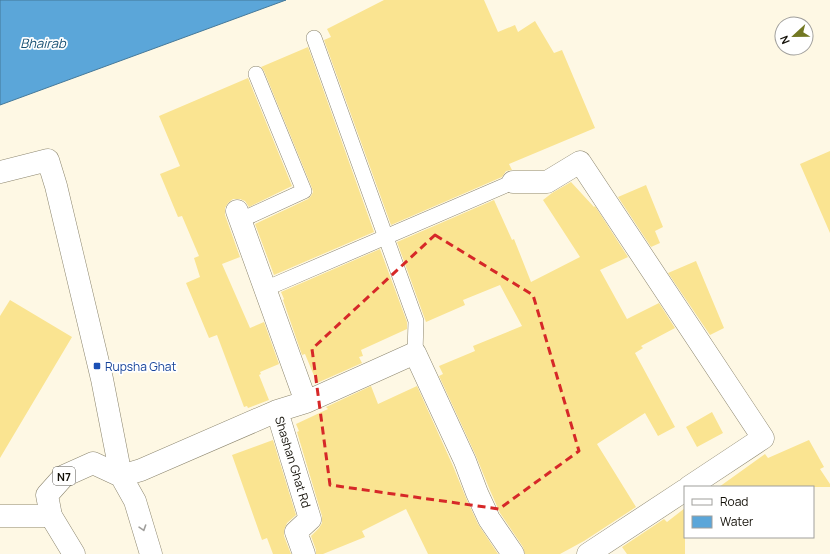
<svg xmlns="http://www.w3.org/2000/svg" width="830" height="554" font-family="Manrope,sans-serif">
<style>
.water{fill:#5ba6d9;stroke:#45799a}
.building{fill:#fae491}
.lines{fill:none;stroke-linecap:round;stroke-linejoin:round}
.service-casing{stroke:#8c866f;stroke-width:16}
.minor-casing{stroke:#8c866f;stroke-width:23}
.tertiary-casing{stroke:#8c866f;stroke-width:23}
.trunk-casing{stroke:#8c866f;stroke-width:23}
.service{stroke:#fff;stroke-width:15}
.minor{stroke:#fff;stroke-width:22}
.tertiary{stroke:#fff;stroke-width:22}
.trunk{stroke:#fff;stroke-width:22}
.oneway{stroke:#a09f9c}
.marked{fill:none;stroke:#d62828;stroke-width:3;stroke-dasharray:8 5;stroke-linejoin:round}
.transit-dot{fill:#1a4fb4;stroke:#fff;stroke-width:1.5}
.labels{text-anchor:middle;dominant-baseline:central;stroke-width:3.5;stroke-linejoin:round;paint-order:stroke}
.shield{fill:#fff;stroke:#595751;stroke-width:1}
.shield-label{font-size:11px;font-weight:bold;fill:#120f07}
.transit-label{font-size:12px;fill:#164399;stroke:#fff;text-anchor:start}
.street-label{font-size:12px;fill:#120f07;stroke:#fff}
.water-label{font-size:13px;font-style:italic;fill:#185073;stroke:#fff}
</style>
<rect width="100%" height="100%" fill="#fef8e4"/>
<path class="water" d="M 0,0 L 286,0 L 0,105 Z"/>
<path class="building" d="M 384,0 L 484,0 L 498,32 L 515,25 L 518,32 L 535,21 L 554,53 L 562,50 L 595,128 L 509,164 L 512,170 L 506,171 L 502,177 L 391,225 L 324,40 L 331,37 L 327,29 Z
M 308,47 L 374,232 L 274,275 L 255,224 L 308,199 L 311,196 L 313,192 L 312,188 L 264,71 L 261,67 Z
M 248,78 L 292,186 L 249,207 L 245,201 L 240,199 L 233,199 L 228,203 L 225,208 L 225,215 L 240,257 L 222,264 L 250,328 L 264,322 L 279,364 L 260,372 L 261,374 L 259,375 L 269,400 L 248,408 L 247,406 L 244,407 L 217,335 L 209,338 L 186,283 L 200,277 L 194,258 L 199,256 L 182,216 L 178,217 L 160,174 L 180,166 L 159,116 Z
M 830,151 L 830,233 L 800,164 Z
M 571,182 L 594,207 L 595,206 L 628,257 L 600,270 L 627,319 L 659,303 L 675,328 L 641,346 L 643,348 L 635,353 L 675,427 L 658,436 L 645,413 L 597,444 L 636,507 L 584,541 L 560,554 L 525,554 L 523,547 L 500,513 L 489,488 L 476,456 L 439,376 L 443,374 L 439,366 L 475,351 L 473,346 L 522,326 L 500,285 L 463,300 L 465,305 L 426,322 L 397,242 L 494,200 L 512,240 L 514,239 L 531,282 L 580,257 L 543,200 L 552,193 Z
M 646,185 L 663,227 L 655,231 L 660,243 L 651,247 L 618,197 Z
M 380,249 L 407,322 L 407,329 L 361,350 L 363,356 L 359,357 L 362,363 L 317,383 L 305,354 L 302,355 L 283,300 L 284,299 L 281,292 Z
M 696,261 L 724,328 L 710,335 L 668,273 Z
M 10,300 L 72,337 L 0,458 L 0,316 Z
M 371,386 L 378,404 L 417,386 L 453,466 L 466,498 L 478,524 L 498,554 L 428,554 L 406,509 L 362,531 L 365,537 L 323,554 L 316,554 L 316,550 L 311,536 L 319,528 L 322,523 L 322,516 L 297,432 L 299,431 L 296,424 L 328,409 L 326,407 Z
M 712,412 L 723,433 L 697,447 L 686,427 Z
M 273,440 L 296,515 L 287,523 L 284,530 L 284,536 L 291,554 L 273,554 L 267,538 L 262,540 L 232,455 Z
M 809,440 L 824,467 L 820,469 L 830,484 L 830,487 L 719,487 L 765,454 L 768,458 Z
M 685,508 L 685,554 L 627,554 L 622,547 L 664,519 L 667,522 Z"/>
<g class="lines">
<g class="service-casing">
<path id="service" d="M 314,38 L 416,321 L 415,353
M 241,220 L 304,191 L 256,74
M 265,289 L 513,182"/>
</g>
<g class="minor-casing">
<path id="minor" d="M 0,172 L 48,160 L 56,186 L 102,379 L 121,476 L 141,470 L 277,411 L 306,402 L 415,353 L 465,461 L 477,493 L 489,519 L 513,554
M 513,182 L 547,182 L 580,162 L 763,438 L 689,487
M 237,211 L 306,402
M 277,411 L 310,519 L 296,532 L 304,554
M 588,554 L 685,490"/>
</g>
<g class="tertiary-casing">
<path id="tertiary" d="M 0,516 L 51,516"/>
</g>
<g class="trunk-casing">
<path id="trunk" d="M 74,554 L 51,516 L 47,495 L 64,476 L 93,463 L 121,476 L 135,501 L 151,554"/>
</g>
<use href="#service" class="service"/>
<use href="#minor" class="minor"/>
<use href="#tertiary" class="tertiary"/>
<use href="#trunk" class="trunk"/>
</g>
<defs><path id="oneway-chevron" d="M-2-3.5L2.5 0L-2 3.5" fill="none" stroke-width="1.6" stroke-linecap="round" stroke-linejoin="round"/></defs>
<use class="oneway" href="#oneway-chevron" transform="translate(143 528) rotate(72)"/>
<path class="marked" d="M 435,235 L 533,295 L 579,451 L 499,509 L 330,485 L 312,349 Z"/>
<rect class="transit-dot" x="93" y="362" width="8" height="8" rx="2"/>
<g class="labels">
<rect class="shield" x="53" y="467" width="22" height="18" rx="3"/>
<g class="shield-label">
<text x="64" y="476">N7</text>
</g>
<g class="transit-label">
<text x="105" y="366">Rupsha Ghat</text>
</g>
<g class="street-label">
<text transform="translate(293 462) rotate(73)">Shashan Ghat Rd</text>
</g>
<g class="water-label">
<text x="43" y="43">Bhairab</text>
</g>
</g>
<rect x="684" y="486" width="130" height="52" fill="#ffffff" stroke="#a09f9c"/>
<rect x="692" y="499" width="20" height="6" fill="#ffffff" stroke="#a09f9c"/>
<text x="720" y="506" font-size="12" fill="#120f07">Road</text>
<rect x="692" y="516" width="20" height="12" fill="#5ba6d9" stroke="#a09f9c"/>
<text x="720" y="526" font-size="12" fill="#120f07">Water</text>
<g transform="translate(794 36) rotate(248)"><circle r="19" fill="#ffffff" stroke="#a09f9c"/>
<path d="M0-3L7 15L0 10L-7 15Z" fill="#727822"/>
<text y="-6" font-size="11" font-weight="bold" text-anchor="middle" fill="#120f07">N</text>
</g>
</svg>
